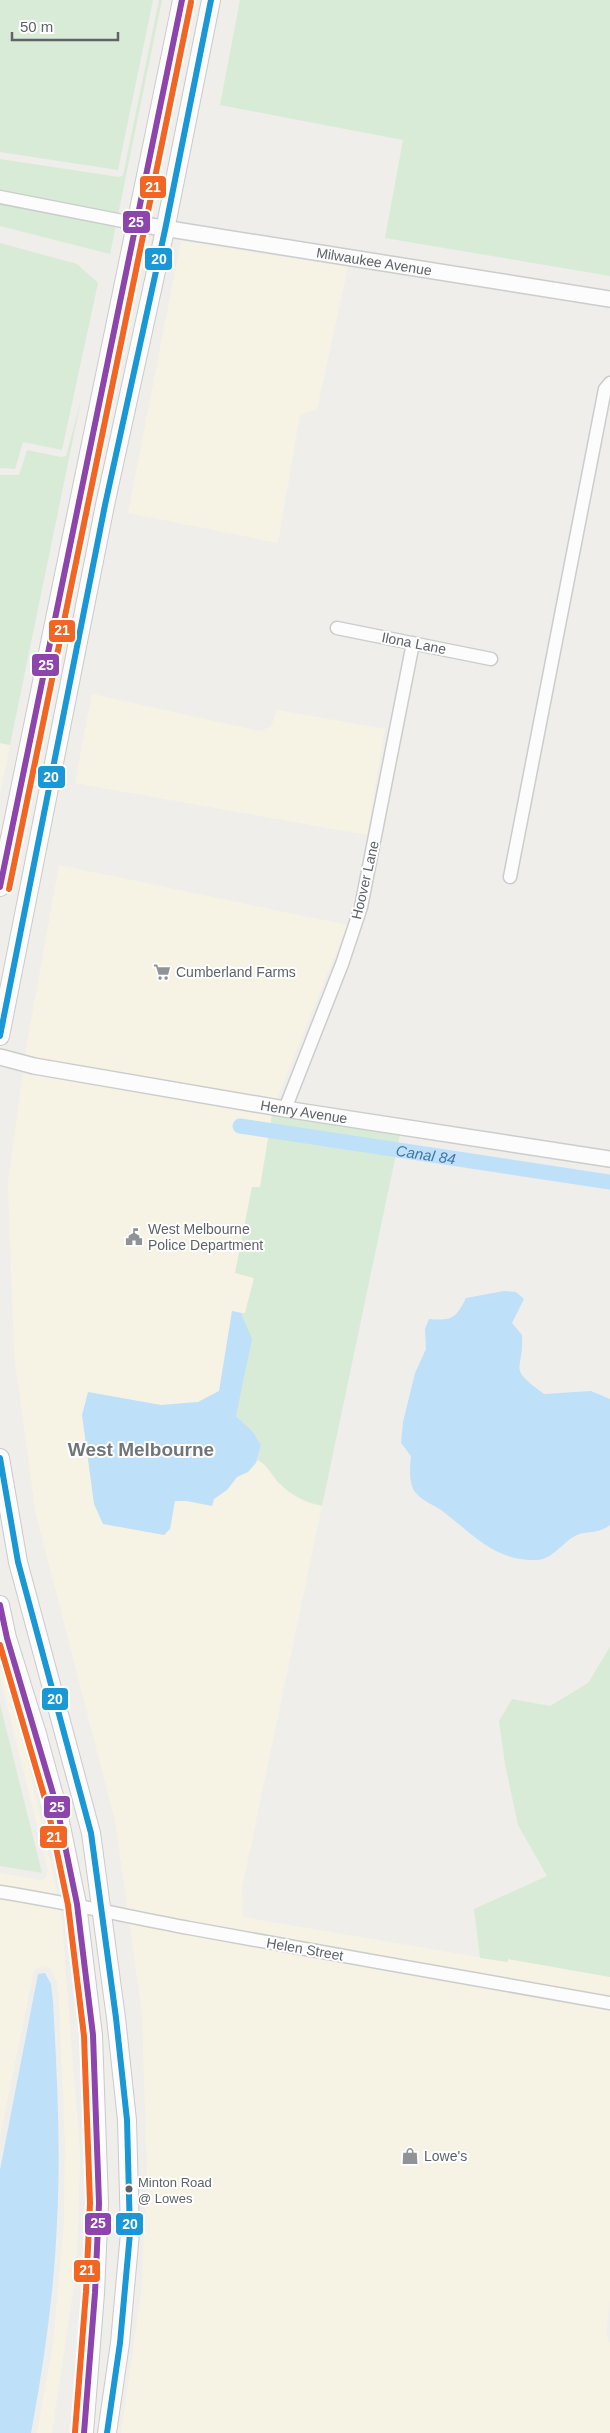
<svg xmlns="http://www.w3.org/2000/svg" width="610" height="2433" font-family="Helvetica,sans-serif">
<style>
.commercial{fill:#f7f3e4}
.green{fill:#d8ebd6}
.water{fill:#bfe0f9}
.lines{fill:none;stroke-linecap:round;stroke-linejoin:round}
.canal{stroke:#bfe0f9;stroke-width:15}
.minor-casing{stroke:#cbcccc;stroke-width:15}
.tertiary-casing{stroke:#cbcccc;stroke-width:18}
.secondary-casing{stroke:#cacacb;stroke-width:20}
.minor{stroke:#fdfcfc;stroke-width:12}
.tertiary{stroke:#fdfcfc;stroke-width:15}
.secondary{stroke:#fdfcfc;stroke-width:18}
.bus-1-casing{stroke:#fff;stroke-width:10}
.bus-2-casing{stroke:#fff;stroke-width:10}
.bus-3-casing{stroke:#fff;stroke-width:10}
.bus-1{stroke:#8e44ad;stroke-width:6}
.bus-2{stroke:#1998d5;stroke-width:6}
.bus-3{stroke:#f26522;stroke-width:6}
.bus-dot{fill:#5f6368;stroke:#fff;stroke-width:2}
.labels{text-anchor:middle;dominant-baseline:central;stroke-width:4;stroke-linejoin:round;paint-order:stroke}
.bus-label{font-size:13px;fill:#5f6368;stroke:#fff;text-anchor:start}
.street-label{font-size:14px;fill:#5f6368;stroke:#fff}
.poi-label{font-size:14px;fill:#5f6368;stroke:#fff;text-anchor:start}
.water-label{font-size:15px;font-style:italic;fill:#4174aa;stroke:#fff}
.district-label{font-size:19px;font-weight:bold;fill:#70757a;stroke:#fff}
.line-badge{stroke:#fff;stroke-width:2}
.badge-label{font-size:14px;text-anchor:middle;font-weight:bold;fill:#fff}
</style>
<rect width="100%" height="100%" fill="#efeeea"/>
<path class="commercial" d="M 181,241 L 348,267 L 317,409 L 300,415 L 278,543 L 128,513 Z
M 92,694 L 259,731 L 271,727 L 277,710 L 385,729 L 367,835 L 75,783 Z
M 0,743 L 10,745 L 0,795 Z
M 59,865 L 347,925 L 277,1099 L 25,1055 Z
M 23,1072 L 272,1115 L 260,1188 L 252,1187 L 235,1273 L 254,1278 L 245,1313 L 232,1311 L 220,1390 L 198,1402 L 161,1405 L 88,1392 L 170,1529 L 175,1501 L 187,1501 L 212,1506 L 214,1499 L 227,1490 L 237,1477 L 248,1472 L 257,1460 L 262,1462 L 279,1483 L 305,1502 L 322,1506 L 242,1888 L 243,1917 L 507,1962 L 507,1959 L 610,1977 L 610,2301 L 606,2334 L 610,2344 L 610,2433 L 121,2433 L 141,2295 L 147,2174 L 142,2013 L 115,1821 L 35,1510 L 14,1353 L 8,1183 Z
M 0,1658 L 27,1757 L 61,1911 L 80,2154 L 77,2264 L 52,2433 L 37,2433 L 53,2344 L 64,2223 L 65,2143 L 59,2001 L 57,1982 L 50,1968 L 46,1966 L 34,1969 L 0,2137 L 0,1873 L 40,1880 L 45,1879 L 48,1870 L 0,1677 Z"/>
<path class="green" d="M 0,0 L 153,0 L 118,170 L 0,152 Z
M 159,0 L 162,0 L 110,254 L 0,226 L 0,159 L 119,177 L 123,175 Z
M 240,0 L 610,0 L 610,276 L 385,238 L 403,140 L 220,105 Z
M 0,243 L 77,264 L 98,283 L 62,450 L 23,442 L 15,469 L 0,468 Z
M 81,400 L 10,745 L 0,743 L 0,475 L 19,475 L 27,450 L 61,457 L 66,456 Z
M 272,1115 L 400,1135 L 322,1506 C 305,1502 290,1495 278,1482 C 271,1474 267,1464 257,1460 L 261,1445 L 253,1432 L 236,1416 C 241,1383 257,1344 241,1313 L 245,1313 L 254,1278 L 235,1273 L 252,1187 L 260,1187 Z
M 610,1647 L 610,1977 L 508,1959 L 508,1962 L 480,1958 L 474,1909 L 547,1876 L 518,1825 L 505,1764 L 499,1721 L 512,1699 L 550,1706 L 588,1683 Z
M 0,1704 L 42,1873 L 0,1866 Z"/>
<path class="water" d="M 504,1291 L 516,1292 L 524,1299 L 512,1323 L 522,1335 C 524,1373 506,1366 544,1394 L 591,1391 L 610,1399 L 610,1525 C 597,1535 586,1530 575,1536 C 562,1543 553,1559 537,1560 C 495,1562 472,1533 441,1510 C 434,1505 422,1501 416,1493 C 408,1484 410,1467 411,1456 L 401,1443 L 403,1422 L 415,1373 L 426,1349 L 425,1329 L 429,1319 C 451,1321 456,1319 466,1298 Z
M 232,1311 L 241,1313 L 252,1339 L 236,1416 L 253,1432 L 261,1445 L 256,1463 L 248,1472 L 237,1477 L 227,1490 L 214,1499 L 212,1506 L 187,1501 L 175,1501 L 170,1529 L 164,1535 L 103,1524 L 94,1504 L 82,1415 L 88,1392 L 161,1405 L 198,1402 L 219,1391 Z
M 45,1973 L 51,1984 L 53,2001 C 57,2075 61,2148 57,2222 C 54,2293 44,2363 31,2433 L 0,2433 L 0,2170 L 38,1974 Z"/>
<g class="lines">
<path class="canal" id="s1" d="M 240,1126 L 610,1182"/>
<g class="minor-casing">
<path id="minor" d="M 0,197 L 138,224
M 337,628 L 491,659
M 510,877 L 605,389 L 610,383
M 285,1109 L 342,964 L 361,907 L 413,643
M 0,1892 C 64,1902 126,1916 189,1928 C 329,1954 470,1978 610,2003"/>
</g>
<g class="tertiary-casing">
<g id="tertiary">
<path id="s2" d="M 138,224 L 610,299"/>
<path id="s3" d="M 0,1057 L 34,1066 L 285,1109 L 610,1159"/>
</g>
</g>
<g class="secondary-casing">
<path id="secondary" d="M 0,887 C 59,591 123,296 182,0
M 0,1036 L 105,505 L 165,230 L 211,0
M 0,1458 L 18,1562 L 91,1833 L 116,2018 L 127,2120 L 130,2233 L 120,2343 L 107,2433
M 0,1605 L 7,1638 L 37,1734 L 57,1807 L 77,1904 L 93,2035 L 99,2203 L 95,2293 L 84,2433"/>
</g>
<use href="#minor" class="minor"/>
<use href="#tertiary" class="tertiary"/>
<use href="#secondary" class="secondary"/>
<g class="bus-1-casing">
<path id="bus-1" d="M 0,887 L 182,0
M 0,1605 L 7,1638 L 57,1807 L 77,1904 L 93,2035 L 99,2203 L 95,2293 L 84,2433"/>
</g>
<g class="bus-2-casing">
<path id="bus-2" d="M 0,1036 L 105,505 L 165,230 L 211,0
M 0,1458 L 18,1562 L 91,1833 L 116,2018 L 127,2120 L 130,2233 L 120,2343 L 107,2433"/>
</g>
<g class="bus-3-casing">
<path id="bus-3" d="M 9,889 L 191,2
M 0,1645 L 48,1809 L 68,1905 L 84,2036 L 90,2203 L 86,2292 L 75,2432"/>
</g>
<use href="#bus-1" class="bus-1"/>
<use href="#bus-2" class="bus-2"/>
<use href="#bus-3" class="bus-3"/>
</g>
<defs>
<g id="supermarket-bare" transform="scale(1.35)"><path d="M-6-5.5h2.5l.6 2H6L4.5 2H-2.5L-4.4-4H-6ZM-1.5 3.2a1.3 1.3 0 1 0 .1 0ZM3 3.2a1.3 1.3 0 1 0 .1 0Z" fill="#919496" stroke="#fff" stroke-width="2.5" paint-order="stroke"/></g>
<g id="civic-bare" transform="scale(1.35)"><path d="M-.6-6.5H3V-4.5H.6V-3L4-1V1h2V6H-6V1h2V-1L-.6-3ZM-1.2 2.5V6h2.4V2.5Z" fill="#919496" stroke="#fff" stroke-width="2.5" paint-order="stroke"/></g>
<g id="shop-bare" transform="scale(1.35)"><path d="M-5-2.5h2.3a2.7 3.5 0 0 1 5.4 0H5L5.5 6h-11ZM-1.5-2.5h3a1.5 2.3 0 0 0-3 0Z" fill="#919496" stroke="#fff" stroke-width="2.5" paint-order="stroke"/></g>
</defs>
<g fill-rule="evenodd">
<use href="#supermarket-bare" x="162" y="972"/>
<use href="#civic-bare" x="134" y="1237"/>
<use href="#shop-bare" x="410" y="2156"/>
</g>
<circle class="bus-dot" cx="129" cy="2189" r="4.5"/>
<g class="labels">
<g class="bus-label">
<text x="138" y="2182">Minton Road<tspan x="138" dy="16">@ Lowes</tspan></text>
</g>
<g class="street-label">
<text stroke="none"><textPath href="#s2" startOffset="239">Milwaukee Avenue</textPath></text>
<text transform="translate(414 643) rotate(11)">Ilona Lane</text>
<text transform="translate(365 880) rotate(-77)">Hoover Lane</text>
<text stroke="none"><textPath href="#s3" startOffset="309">Henry Avenue</textPath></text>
<text transform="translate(305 1949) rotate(10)">Helen Street</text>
</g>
<g class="poi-label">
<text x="176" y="972">Cumberland Farms</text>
<text x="148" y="1229">West Melbourne<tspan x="148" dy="16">Police Department</tspan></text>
<text x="424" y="2156">Lowe's</text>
</g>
<g class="water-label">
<text stroke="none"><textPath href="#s1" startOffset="188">Canal 84</textPath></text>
</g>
<g class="district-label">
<text x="141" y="1449">West Melbourne</text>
</g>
</g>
<g class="line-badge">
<rect x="139" y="175" width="28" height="24" rx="5" fill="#f26522"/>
<rect x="122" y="210" width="29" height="24" rx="5" fill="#8e44ad"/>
<rect x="144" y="247" width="29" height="24" rx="5" fill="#1998d5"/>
<rect x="48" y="619" width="28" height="24" rx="5" fill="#f26522"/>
<rect x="31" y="653" width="29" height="24" rx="5" fill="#8e44ad"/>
<rect x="37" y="765" width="29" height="24" rx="5" fill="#1998d5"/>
<rect x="41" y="1687" width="28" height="24" rx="5" fill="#1998d5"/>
<rect x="43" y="1795" width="28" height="24" rx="5" fill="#8e44ad"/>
<rect x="39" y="1825" width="29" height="24" rx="5" fill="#f26522"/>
<rect x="84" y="2212" width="28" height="24" rx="5" fill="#8e44ad"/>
<rect x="115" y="2212" width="29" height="24" rx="5" fill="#1998d5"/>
<rect x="73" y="2259" width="28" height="24" rx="5" fill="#f26522"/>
</g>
<g class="badge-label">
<text x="153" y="192">21</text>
<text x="136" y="227">25</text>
<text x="159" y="264">20</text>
<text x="62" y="635">21</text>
<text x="46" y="670">25</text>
<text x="51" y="782">20</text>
<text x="55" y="1704">20</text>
<text x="57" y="1812">25</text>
<text x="54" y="1842">21</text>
<text x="98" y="2228">25</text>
<text x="130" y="2229">20</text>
<text x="87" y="2275">21</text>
</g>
<path d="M12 32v8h106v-8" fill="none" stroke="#5f6368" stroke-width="2.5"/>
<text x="20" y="32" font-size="15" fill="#5f6368" stroke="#ffffff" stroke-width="4" paint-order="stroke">50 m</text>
</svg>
